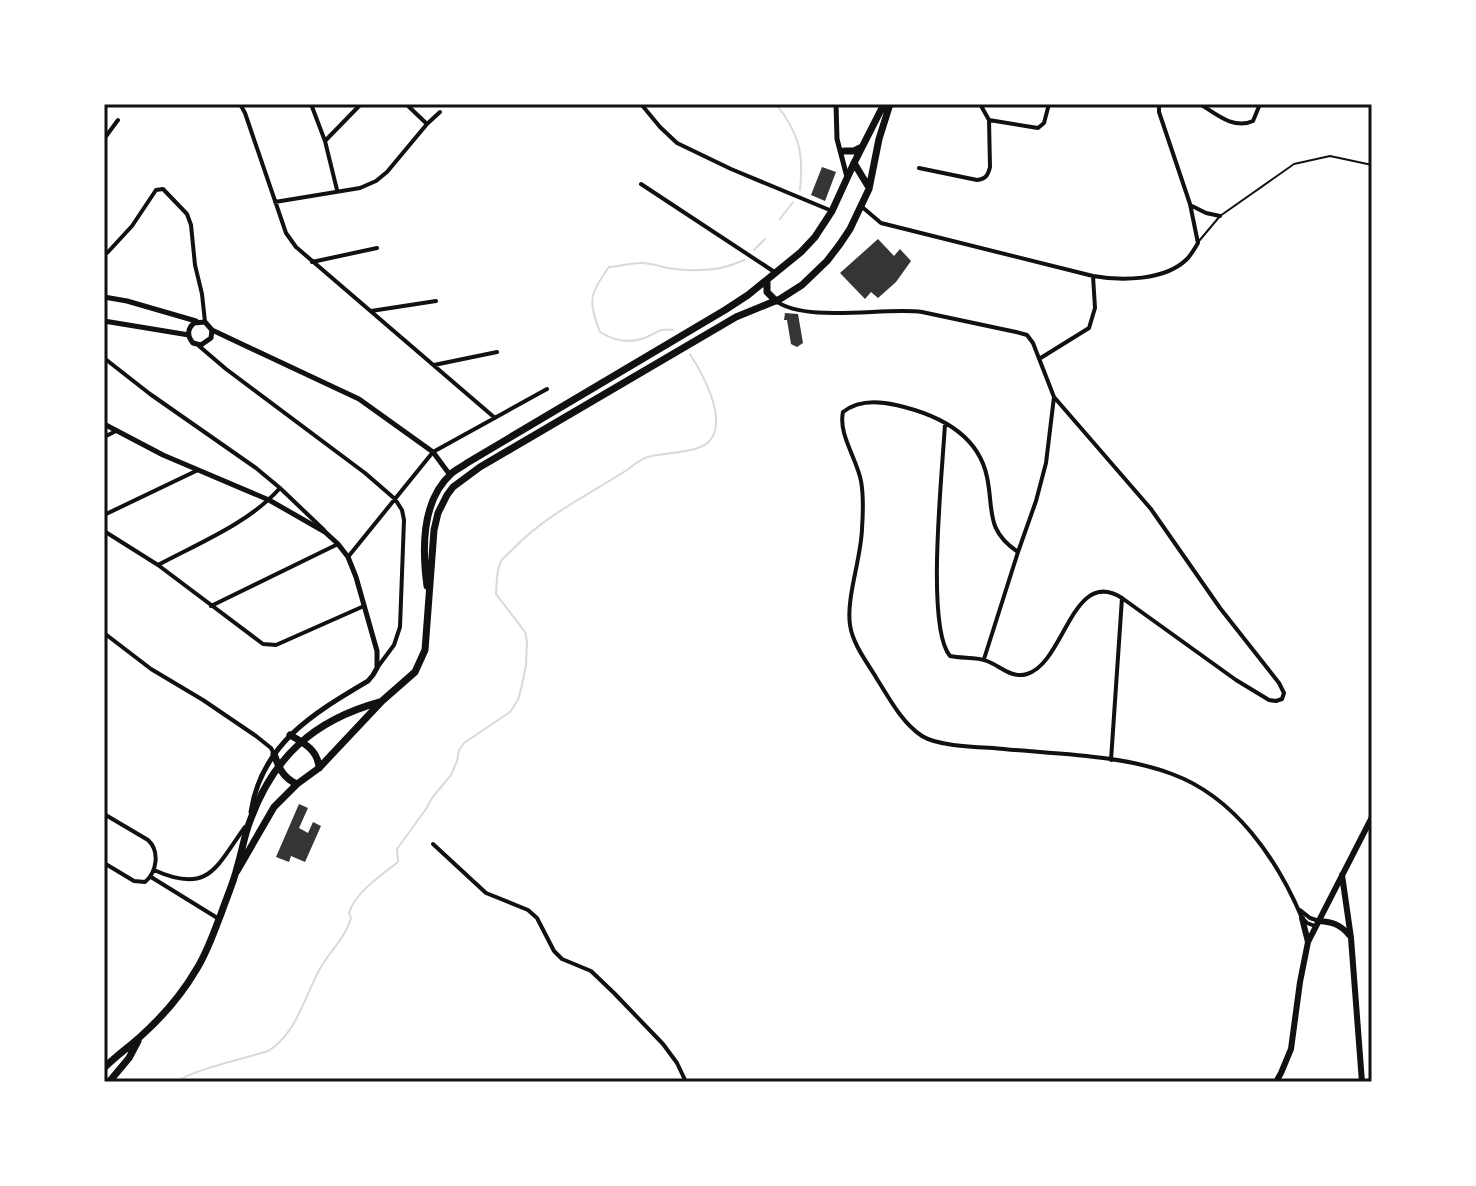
<svg xmlns="http://www.w3.org/2000/svg" width="1476" height="1186" font-family="Montserrat,sans-serif">
<style>
.lines{fill:none;stroke-linecap:round;stroke-linejoin:round}
.stream{stroke:#d9d9d9;stroke-width:2}
.building{fill:#353535}
.service{stroke:#111;stroke-width:2}
.minor{stroke:#111;stroke-width:4}
.tertiary{stroke:#111;stroke-width:5}
.secondary{stroke:#111;stroke-width:6}
.primary{stroke:#111;stroke-width:7}
.neatline{fill:none;stroke:#111;stroke-width:3}
</style>
<rect width="100%" height="100%" fill="#fff"/>
<g class="lines">
<path class="stream" d="M 776,104 C 799,133 804,153 800,190
M 780,219 L 793,202
M 754,250 L 765,239
M 673,330 C 662,328 659,331 649,336 C 632,344 616,342 600,332 C 588,302 589,294 609,267 C 620,266 631,263 642,263 C 650,263 659,266 667,268 C 693,272 720,272 744,260
M 177,1082 C 188,1071 249,1057 268,1051 C 297,1034 305,994 321,967 C 331,950 346,937 351,918 L 349,913 C 354,894 382,874 398,862 L 397,849 L 426,809 L 432,798 L 451,775 L 457,761 L 459,750 L 464,743 L 510,712 L 518,700 L 522,685 L 526,665 L 527,641 L 525,632 L 496,594 C 497,585 496,572 500,564 C 501,559 508,554 512,550 C 544,516 588,495 627,470 C 634,465 640,459 648,457 C 663,452 702,454 711,439 C 727,417 702,373 690,354"/>
</g>
<path class="building" d="M 822,167 L 836,172 L 825,201 L 811,195 Z
M 878,239 L 894,256 L 900,249 L 911,261 L 896,282 L 878,298 L 871,292 L 865,299 L 840,273 Z
M 785,313 L 798,314 L 803,343 L 797,347 L 791,344 L 787,320 L 784,320 Z
M 299,804 L 308,808 L 299,828 L 308,833 L 313,822 L 321,826 L 305,862 L 291,856 L 289,862 L 276,857 Z"/>
<g class="lines">
<path class="service" d="M 1199,241 L 1220,216 L 1294,164 L 1330,156 L 1372,165"/>
<path class="minor" d="M 240,104 L 245,113 L 286,233 L 296,247 L 495,418
M 311,104 L 325,141 L 337,190
M 406,104 L 427,124
M 641,104 L 660,127 L 677,143 L 731,169 L 832,211
M 1200,104 C 1216,114 1234,130 1253,121 L 1260,104
M 989,120 L 1038,128 L 1044,123 L 1049,104
M 104,139 L 118,120
M 325,141 L 361,104
M 919,168 L 977,180 C 986,179 988,175 990,167 L 989,120 L 980,104
M 641,184 L 776,273
M 275,202 L 360,188 L 376,181 L 387,172 L 427,124 L 440,112
M 861,206 L 881,223 L 1093,276 C 1121,281 1165,281 1187,259 C 1191,255 1195,248 1198,243 L 1190,204 L 1159,112 L 1159,104
M 1192,206 L 1206,213 L 1220,216
M 104,255 L 108,252 L 132,226 L 156,190 L 163,189 L 187,214 L 191,225 L 195,265 L 202,294 L 205,322
M 312,262 L 377,248
M 776,301 C 805,323 885,307 922,312 L 1016,332 L 1027,335 L 1033,343 L 1054,397 L 1046,463 L 1036,501 L 1018,552 L 984,659
M 371,311 L 436,301
M 199,346 L 226,369 L 365,473 L 395,499 L 402,510 L 404,520 L 400,627 L 394,645 L 377,668
M 104,358 L 150,394 L 256,468 L 280,488 L 324,530
M 1039,359 L 1089,328 L 1095,308 L 1093,276
M 434,365 L 497,352
M 945,423 C 943,467 925,627 950,656 C 962,659 976,656 987,661 C 1000,666 1012,679 1027,674 C 1065,663 1072,566 1122,598 L 1236,680 L 1269,700 L 1276,701 L 1282,699 L 1284,693 L 1279,683 L 1220,608 L 1151,509 L 1054,397
M 104,437 L 116,431
M 104,515 L 198,470
M 104,531 L 158,565 L 263,644 L 276,645 L 364,606
M 1018,552 C 985,530 994,510 987,477 C 978,433 936,414 896,405 C 879,401 858,400 843,412 C 838,434 857,459 861,481 C 864,497 863,514 862,529 C 861,559 846,598 850,625 C 853,645 867,662 877,679 C 889,698 902,723 922,736 C 938,746 973,747 993,748 C 1049,754 1120,754 1172,774 C 1235,797 1277,859 1302,918 L 1307,923 L 1315,926
M 348,557 L 433,452 L 547,389
M 158,565 C 199,543 249,523 280,488
M 211,606 L 338,544
M 104,633 L 151,669 L 203,700 L 256,736 L 271,748 L 274,754
M 1111,760 L 1122,598
M 104,814 L 148,840 C 160,851 157,872 145,882 L 134,881 L 104,863
M 433,844 L 486,893 L 528,910 L 537,918 L 554,951 L 562,959 L 591,971 L 614,993 L 663,1044 L 677,1063 L 686,1082
M 154,870 C 209,895 216,867 245,827
M 151,877 L 219,919
M 1300,910 L 1310,918 L 1319,921"/>
<path class="tertiary" d="M 836,104 L 837,139 L 847,177
M 104,297 L 127,301 L 196,321
M 104,321 L 189,335
M 212,330 L 211,338 L 201,345 L 193,343 C 187,336 187,329 194,323 L 205,322 L 212,330 L 359,399 L 433,452 L 450,475
M 104,424 L 163,455 L 269,500 L 325,532 L 338,544 L 348,557 L 356,577 L 377,651 L 377,668 L 373,675 L 368,681 C 314,713 261,744 251,812"/>
<path class="secondary" d="M 1342,875 L 1351,938 L 1362,1082
M 1302,918 L 1308,942
M 1319,921 C 1332,922 1340,924 1349,935
M 1276,1082 L 1281,1073 L 1291,1049 L 1300,982 L 1308,942 L 1372,817"/>
<path class="primary" d="M 844,151 L 854,151 L 860,148
M 854,163 L 868,186
M 767,280 L 767,292 L 776,301
M 427,586 C 422,549 421,501 451,474 C 455,470 462,467 467,463 L 725,310 L 748,295 L 801,252 L 815,237 L 832,211 L 854,163 L 884,104
M 290,735 C 304,743 318,750 319,768
M 274,754 C 279,768 283,778 297,784
M 237,871 L 274,807 L 297,784 L 319,768 L 382,701 L 415,672 L 425,650 L 434,530 L 438,513 L 447,495 L 453,487 L 480,467 L 736,317 L 780,299 L 802,285 L 827,261 L 840,244 L 850,229 L 869,189 L 879,139 L 890,104
M 104,1068 C 116,1056 129,1047 141,1036 C 161,1018 182,994 196,970 C 207,953 213,934 221,914 C 226,899 233,884 237,868 C 242,852 244,836 250,821 C 273,757 314,720 380,702
M 109,1082 L 129,1058 L 138,1041"/>
</g>
<rect width="1476" height="1186" fill="none" stroke="#ffffff" stroke-width="212"/>
<rect x="106" y="106" width="1264" height="974" class="neatline"/>
</svg>
